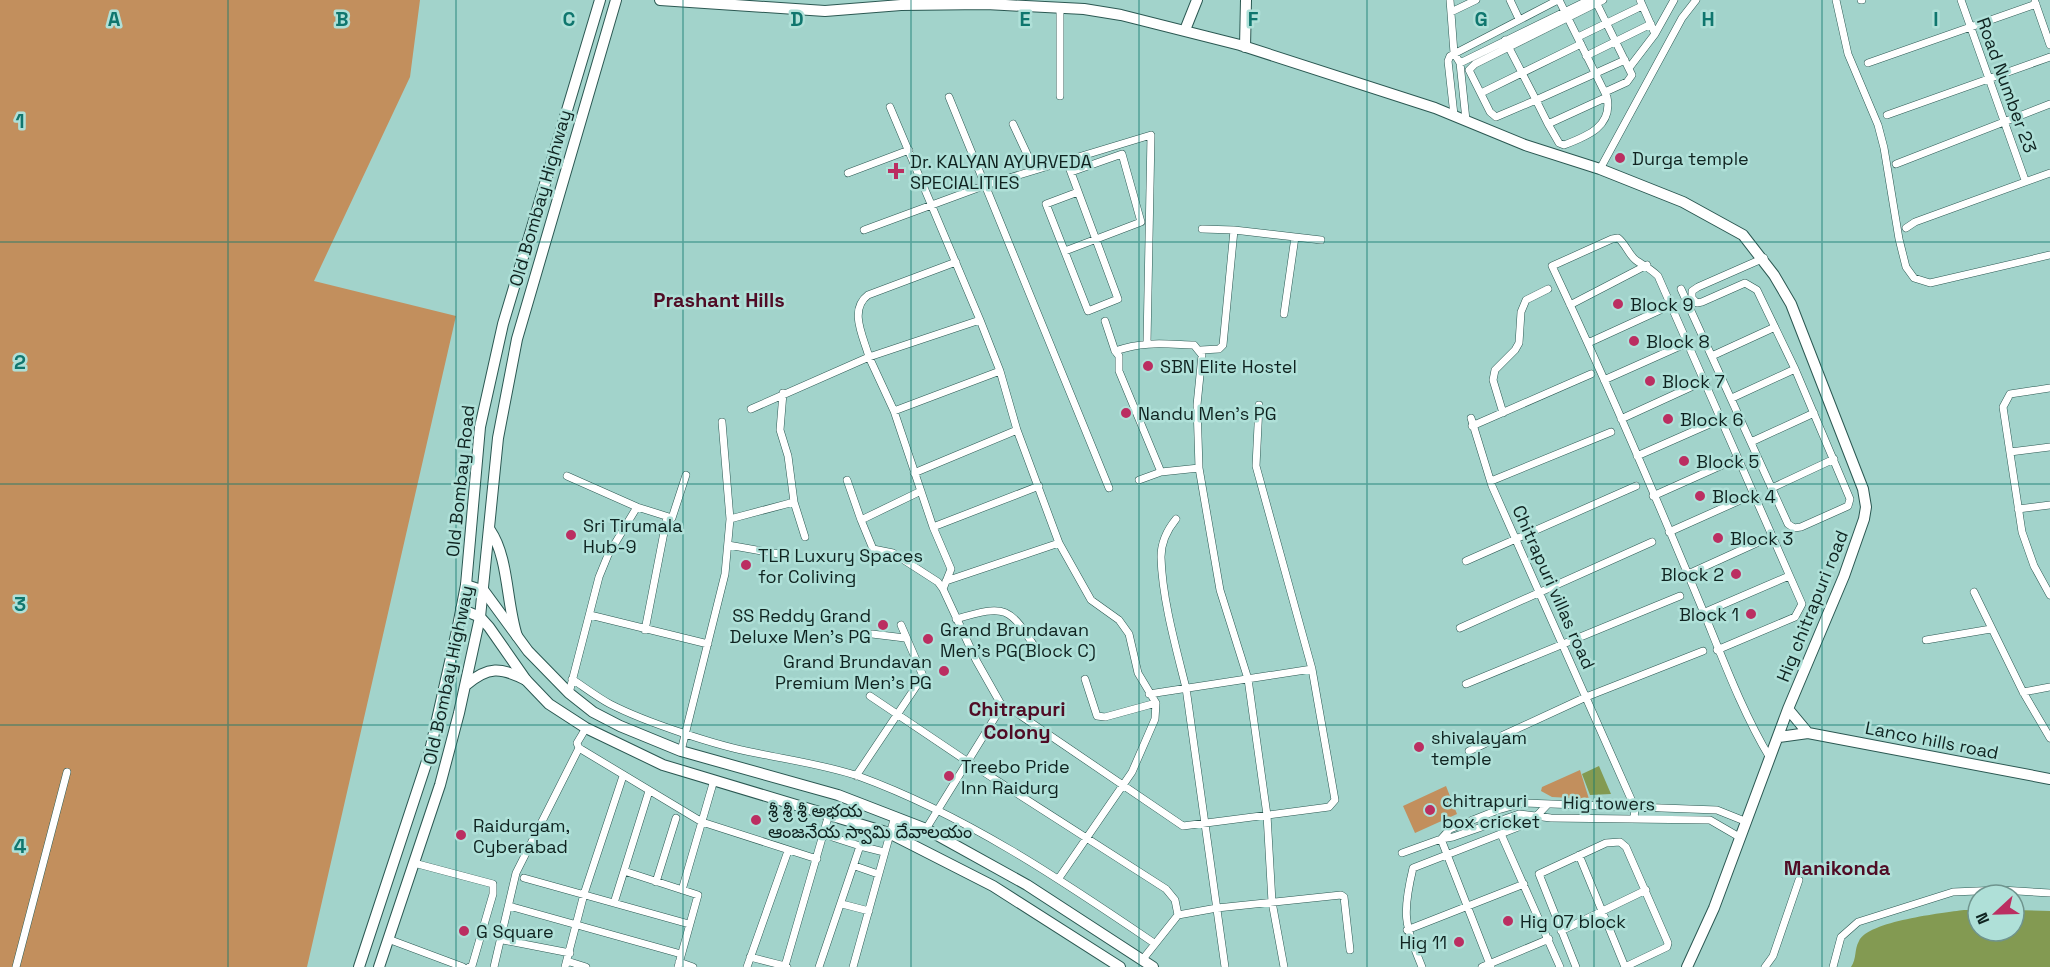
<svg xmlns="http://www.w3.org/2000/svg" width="2050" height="967" font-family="'Space Grotesk','Noto Sans Telugu',sans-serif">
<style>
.green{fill:#c28f5d}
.water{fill:#839a52}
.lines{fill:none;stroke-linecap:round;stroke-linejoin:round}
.street-casing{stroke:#2b5852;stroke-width:8}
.secondary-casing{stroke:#2b5852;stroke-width:12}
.primary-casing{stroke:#2b5852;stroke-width:12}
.street{stroke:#fff;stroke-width:7}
.secondary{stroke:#fff;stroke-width:10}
.primary{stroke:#fff;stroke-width:10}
.grid{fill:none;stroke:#0f766e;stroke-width:1.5;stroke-opacity:0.55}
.poi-dot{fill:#bb2e61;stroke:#afe0d8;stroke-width:2}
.labels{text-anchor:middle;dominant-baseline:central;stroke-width:5;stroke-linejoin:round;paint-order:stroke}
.street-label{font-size:18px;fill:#0f2320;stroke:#afe0d8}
.poi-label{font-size:18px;fill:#0f2320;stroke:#afe0d8;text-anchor:start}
.neighbourhood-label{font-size:20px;font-weight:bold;fill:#500c25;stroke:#afe0d8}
.grid-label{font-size:20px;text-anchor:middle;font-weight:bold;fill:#0f766e;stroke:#afe0d8;stroke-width:5;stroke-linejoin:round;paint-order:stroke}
</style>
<rect width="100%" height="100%" fill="#a2d3cb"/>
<path class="green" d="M 0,0 L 420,0 L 410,77 L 314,281 L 456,316 L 307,967 L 0,967 Z
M 1580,770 L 1589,799 L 1552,797 L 1541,791 L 1542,787 Z
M 1446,786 L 1457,814 L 1415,833 L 1403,806 Z"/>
<path class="water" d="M 1599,766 L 1611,794 L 1590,795 L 1582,774 Z
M 1964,910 L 1978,910 L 1978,931 L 2014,931 L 2014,910 L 2050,911 L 2050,967 L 1851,967 C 1857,958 1854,950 1859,941 C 1868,921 1943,913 1964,910 Z"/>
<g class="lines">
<g class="street-casing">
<path id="street" d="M 1450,0 L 1454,53 L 1460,63 L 1466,120
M 1510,0 L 1519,19
M 1595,0 L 1632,75 L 1627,82 L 1605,92
M 1603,0 L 1475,64 L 1469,70 L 1490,112 L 1496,117 L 1536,100 L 1548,124 L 1607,97
M 1640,0 L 1655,34 L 1674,0
M 1836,0 L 1848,54 L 1878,125 L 1884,148 L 1899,239 L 1906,267 L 1914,278 L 1930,283 L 2050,255
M 1861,0 L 1862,0
M 1961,0 L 2025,180
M 2035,2 L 2050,45
M 1451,12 L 1476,0
M 1578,37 L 1642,6
M 1505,40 L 1536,100 L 1625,60
M 1586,56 L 1651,24
M 1460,63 L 1589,0
M 1868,63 L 2036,4
M 1629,68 L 1655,34
M 1481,93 L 1581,44
M 1060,96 L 1060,7
M 949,97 L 1109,488
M 890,107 L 980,320 L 1000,371 L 1017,430 L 1059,543 L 1091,600 L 1119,620 L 1129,634 L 1138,673 L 1156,703 L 1155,719 L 1132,772 L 1059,878
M 1454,115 L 1448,61 L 1450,56 L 1558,0
M 1887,115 L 2050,57
M 1013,124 L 1034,169
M 1548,124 L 1559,143 L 1564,145 C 1588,136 1613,126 1607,97 L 1559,0
M 1066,159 L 1118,299 L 1088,311 L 1046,204 L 1078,192
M 1896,164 L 2050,104
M 1600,169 L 1682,18 L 1696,0
M 848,173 L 909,150
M 1906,228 L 1915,222 L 2050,173
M 1202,229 L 1234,230
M 864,230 L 986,185 L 1151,135 L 1147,343
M 1295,237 L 1321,240
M 1065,251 L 1141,222 L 1122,154 L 1071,172
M 956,262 L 868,295 C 848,310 864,338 869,357 L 980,320
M 1681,289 L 1788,524 L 1794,528 L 1801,527 L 1848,506 L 1850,499 L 1795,369 L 1757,290 L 1745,283 L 1702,302 L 1697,303 L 1692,298 L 1692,291 L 1698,287 L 1764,258
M 1570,305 L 1647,265
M 1105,321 L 1115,351
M 1588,343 L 1671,305
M 1201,350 L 1219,349 L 1223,345 L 1234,230 L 1295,237 L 1284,314
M 1714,355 L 1775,327
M 1604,380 L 1687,343
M 2050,388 L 2010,394 L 2003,407 L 2022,532 L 2034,566 L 2050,595
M 1732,398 L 1795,369
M 751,409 L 869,357 L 894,411 L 933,527 L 951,569 L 943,589 L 976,660 L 1002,706 L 926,829
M 894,411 L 1000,371
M 1503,413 L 1493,380 L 1495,370 L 1515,350 L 1519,343 L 1521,312 L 1526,300 L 1548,289
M 1471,418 L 1492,486 L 1635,808 L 1634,819
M 1621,419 L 1704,381
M 1472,426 L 1591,374
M 1751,442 L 1814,413
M 2010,452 L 2050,447
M 1637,456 L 1721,419
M 1161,472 L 1119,371 L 1119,356 L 1115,351 C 1144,341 1164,344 1194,345 L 1202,355 L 1197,405 L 1199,468 L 1220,590 L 1248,679 L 1267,815 L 1272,902 L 1284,967
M 914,473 L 1017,430
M 567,476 L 637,507 L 672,518 L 686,475
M 847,480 L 861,520
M 1139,480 L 1161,472 L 1199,468
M 1491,481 L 1611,432
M 1772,488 L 1834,459
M 921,491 L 861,520 L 873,549 L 893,553 L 938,582 L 943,589
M 1653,496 L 1738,458
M 794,502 L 805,537
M 2018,509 L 2050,505
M 730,519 L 794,502 L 788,456 L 780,430 L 783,393
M 1176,519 C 1167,530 1161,542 1161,557 C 1162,598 1176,648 1186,688 L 1225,967
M 933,527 L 1039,486
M 1669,532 L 1754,494
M 728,545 L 779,554
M 1466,561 L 1636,486
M 1686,575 L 1772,536
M 946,581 L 1059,543
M 1974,592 L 2023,692 L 2050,738
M 1703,613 L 1789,576
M 590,615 L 708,644
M 956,619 C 1007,604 1009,606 1038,652
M 1460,628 L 1652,542
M 645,630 L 667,517
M 872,634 L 905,638
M 1926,640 L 1991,629
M 1717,650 L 1795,617 L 1802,604 L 1658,276 C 1651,269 1645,266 1637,261 C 1629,256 1626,244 1618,238 L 1612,239 L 1552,266 C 1606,380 1656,497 1704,613 C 1724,662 1743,713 1770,758
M 572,679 C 584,687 597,697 610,704 C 645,722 717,746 756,753 C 790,760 825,765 858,776 C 965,815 1060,879 1154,943
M 1085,679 L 1097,716 L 1105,717 L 1156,703
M 1466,684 L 1680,596
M 2023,692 L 2050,687
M 569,693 L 599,577 L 608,555 L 637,507
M 1149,694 L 1312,669
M 870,696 L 968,762 L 1166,889 L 1175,900 L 1178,915
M 1002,706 L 1014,711 L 1183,826 L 1329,807 L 1335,800 L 1312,669 L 1256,466 L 1259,405
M 586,728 L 577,743 L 579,748 L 702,822 L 817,859
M 681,751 L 725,574 L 730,519 L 722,422
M 1469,751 L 1586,697 L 1703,651
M 856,776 L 923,676 L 901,625
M 1501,834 L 1560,967
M 1441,839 L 1453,837 L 1519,814 L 1551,818 L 1710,820 L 1741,838
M 1441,839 L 1491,967
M 860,846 L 884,852
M 1402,853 L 1441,839 L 1450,829 L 1498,810 L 1523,803 L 1717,810 L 1747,822
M 1579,855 L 1625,967
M 414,863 L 493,884 L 493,894 L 472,966 L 469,967
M 855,866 L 878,874
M 624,871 L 698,895 L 678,967
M 524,878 L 689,924
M 656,882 L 676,818
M 682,890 L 714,780
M 614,903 L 649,791
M 842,904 L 869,911
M 509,906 L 681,954
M 1407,930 L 1524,884
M 1561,931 L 1646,890
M 388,939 L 463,967
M 503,940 L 570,953
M 750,957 L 785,966
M 1143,959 L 1178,915 L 1217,908 L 1341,895 L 1344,897 L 1350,950
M 567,961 L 586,967
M 679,962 L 693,967
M 16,967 L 67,772
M 494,967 L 516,873 L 579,748
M 565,967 L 584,894 L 623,776
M 747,967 L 788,851
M 787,967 L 785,966 L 829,814
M 819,967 L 860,846 L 823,834
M 853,967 L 895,816
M 1422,967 C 1404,923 1402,914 1413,868 L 1531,822 L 1547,805
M 1482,967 L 1549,939
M 1576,967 L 1539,874 L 1606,843 L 1620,842 L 1626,847 L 1668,943 L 1667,947 L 1625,967
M 1765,967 L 1773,956 L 1799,880
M 1833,967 L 1841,937 L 1858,922 L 1953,892 L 2001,890 L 2050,893"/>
</g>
<g class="secondary-casing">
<path id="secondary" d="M 660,0 L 825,11 L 901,5 L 986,4 L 1084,9 L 1121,15 L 1240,45 L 1435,108 L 1525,145 L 1600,169 L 1683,202 L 1743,235 L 1774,275 L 1791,304 L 1863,489 L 1866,507 L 1864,519 L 1844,576 L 1788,709 L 1714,908 L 1687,967
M 1185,30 L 1197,0
M 1245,47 L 1246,0
M 466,585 L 484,591 L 528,651 L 569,693 L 593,712 L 620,726 L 681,751 L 838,795 L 926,829 L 1027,885 L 1153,967
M 461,609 L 480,617 L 489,627 L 526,680 L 549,704 L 586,728 L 663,765 L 889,833 L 993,886 L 1120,967
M 1788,709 L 1808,733
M 1779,737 L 1808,733 L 2050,779"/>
</g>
<g class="primary-casing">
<path id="primary" d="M 490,530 C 509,558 506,602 517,636
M 466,685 C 488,666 501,667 526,680
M 359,967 L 429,755 L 458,626 L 466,585 L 480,427 L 503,324 L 600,0
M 379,967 L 440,785 L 459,713 L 480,617 L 498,438 L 517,339 L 616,0"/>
</g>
<use href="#street" class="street"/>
<use href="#secondary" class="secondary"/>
<use href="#primary" class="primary"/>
</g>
<path class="grid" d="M 228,0 L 228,967M 456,0 L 456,967M 683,0 L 683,967M 911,0 L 911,967M 1139,0 L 1139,967M 1367,0 L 1367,967M 1594,0 L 1594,967M 1822,0 L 1822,967M 0,242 L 2050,242M 0,484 L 2050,484M 0,725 L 2050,725"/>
<g class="poi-dot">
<circle cx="1620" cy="158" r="6"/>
<path d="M893 162h6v6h6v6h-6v6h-6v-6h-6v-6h6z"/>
<circle cx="1618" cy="304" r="6"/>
<circle cx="1634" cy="341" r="6"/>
<circle cx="1148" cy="366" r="6"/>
<circle cx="1650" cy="381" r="6"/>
<circle cx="1126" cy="413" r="6"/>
<circle cx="1668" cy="419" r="6"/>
<circle cx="1684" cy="461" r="6"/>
<circle cx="1700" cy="496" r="6"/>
<circle cx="571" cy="535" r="6"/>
<circle cx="1718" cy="538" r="6"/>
<circle cx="746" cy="565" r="6"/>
<circle cx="1736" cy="574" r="6"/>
<circle cx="1751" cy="614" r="6"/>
<circle cx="883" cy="625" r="6"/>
<circle cx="928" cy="639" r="6"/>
<circle cx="944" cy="671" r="6"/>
<circle cx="1419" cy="747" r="6"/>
<circle cx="949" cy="776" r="6"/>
<circle cx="1430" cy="810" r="6"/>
<circle cx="756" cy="820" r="6"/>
<circle cx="461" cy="835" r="6"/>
<circle cx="1508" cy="921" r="6"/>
<circle cx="464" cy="931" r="6"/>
<circle cx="1459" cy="942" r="6"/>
</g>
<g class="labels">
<g class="street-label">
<text transform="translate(2007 85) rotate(70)">Road Number 23</text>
<text transform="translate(540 198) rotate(-74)">Old Bombay Highway</text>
<text transform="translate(460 481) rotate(-84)">Old Bombay Road</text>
<text transform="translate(1554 587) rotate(66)">Chitrapuri villas road</text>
<text transform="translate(1812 606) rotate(-68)">Hig chitrapuri road</text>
<text transform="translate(448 675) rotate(-78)">Old Bombay Highway</text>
<text transform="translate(1932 740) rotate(11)">Lanco hills road</text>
<text transform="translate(1609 803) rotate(1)">Hig towers</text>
</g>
<g class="poi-label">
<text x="1632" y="158">Durga temple</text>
<text x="910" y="161">Dr. KALYAN AYURVEDA<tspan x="910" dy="21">SPECIALITIES</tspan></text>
<text x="1630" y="304">Block 9</text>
<text x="1646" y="341">Block 8</text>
<text x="1160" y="366">SBN Elite Hostel</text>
<text x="1662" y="381">Block 7</text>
<text x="1138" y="413">Nandu Men's PG</text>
<text x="1680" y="419">Block 6</text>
<text x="1696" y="461">Block 5</text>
<text x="1712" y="496">Block 4</text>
<text x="583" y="525">Sri Tirumala<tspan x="583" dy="21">Hub-9</tspan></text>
<text x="1730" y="538">Block 3</text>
<text x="758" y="555">TLR Luxury Spaces<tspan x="758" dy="21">for Coliving</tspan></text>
<text x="1724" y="574" text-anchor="end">Block 2</text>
<text x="1739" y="614" text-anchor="end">Block 1</text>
<text x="871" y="615" text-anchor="end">SS Reddy Grand<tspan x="871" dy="21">Deluxe Men's PG</tspan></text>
<text x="940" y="629">Grand Brundavan<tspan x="940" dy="21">Men's PG(Block C)</tspan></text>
<text x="932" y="661" text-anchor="end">Grand Brundavan<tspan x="932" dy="21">Premium Men's PG</tspan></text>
<text x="1431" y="737">shivalayam<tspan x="1431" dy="21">temple</tspan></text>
<text x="961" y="766">Treebo Pride<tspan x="961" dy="21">Inn Raidurg</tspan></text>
<text x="1442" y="800">chitrapuri<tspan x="1442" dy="21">box cricket</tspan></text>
<text x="768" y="810">శ్రీ శ్రీ శ్రీ అభయ<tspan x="768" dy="21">ఆంజనేయ స్వామి దేవాలయం</tspan></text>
<text x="473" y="825">Raidurgam,<tspan x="473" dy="21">Cyberabad</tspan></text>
<text x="1520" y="921">Hig 07 block</text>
<text x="476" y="931">G Square</text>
<text x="1447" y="942" text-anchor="end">Hig 11</text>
</g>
<g class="neighbourhood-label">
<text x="719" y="300">Prashant Hills</text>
<text x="1017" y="709">Chitrapuri<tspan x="1017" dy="23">Colony</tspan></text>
<text x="1837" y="868">Manikonda</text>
</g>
</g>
<g class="grid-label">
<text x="114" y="26">A</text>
<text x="342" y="26">B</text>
<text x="569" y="26">C</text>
<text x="797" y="26">D</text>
<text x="1025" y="26">E</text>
<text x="1253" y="26">F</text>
<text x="1481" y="26">G</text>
<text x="1708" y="26">H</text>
<text x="1936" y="26">I</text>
<text x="20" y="128">1</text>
<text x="20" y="369">2</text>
<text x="20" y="611">3</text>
<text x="20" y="853">4</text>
</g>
<g transform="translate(1996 913) rotate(248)"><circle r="28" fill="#afe0d8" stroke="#6f948e" stroke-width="1.5"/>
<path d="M0-4.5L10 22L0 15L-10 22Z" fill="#bb2e61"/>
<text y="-9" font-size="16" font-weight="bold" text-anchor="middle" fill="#0f2320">N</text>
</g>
</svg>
